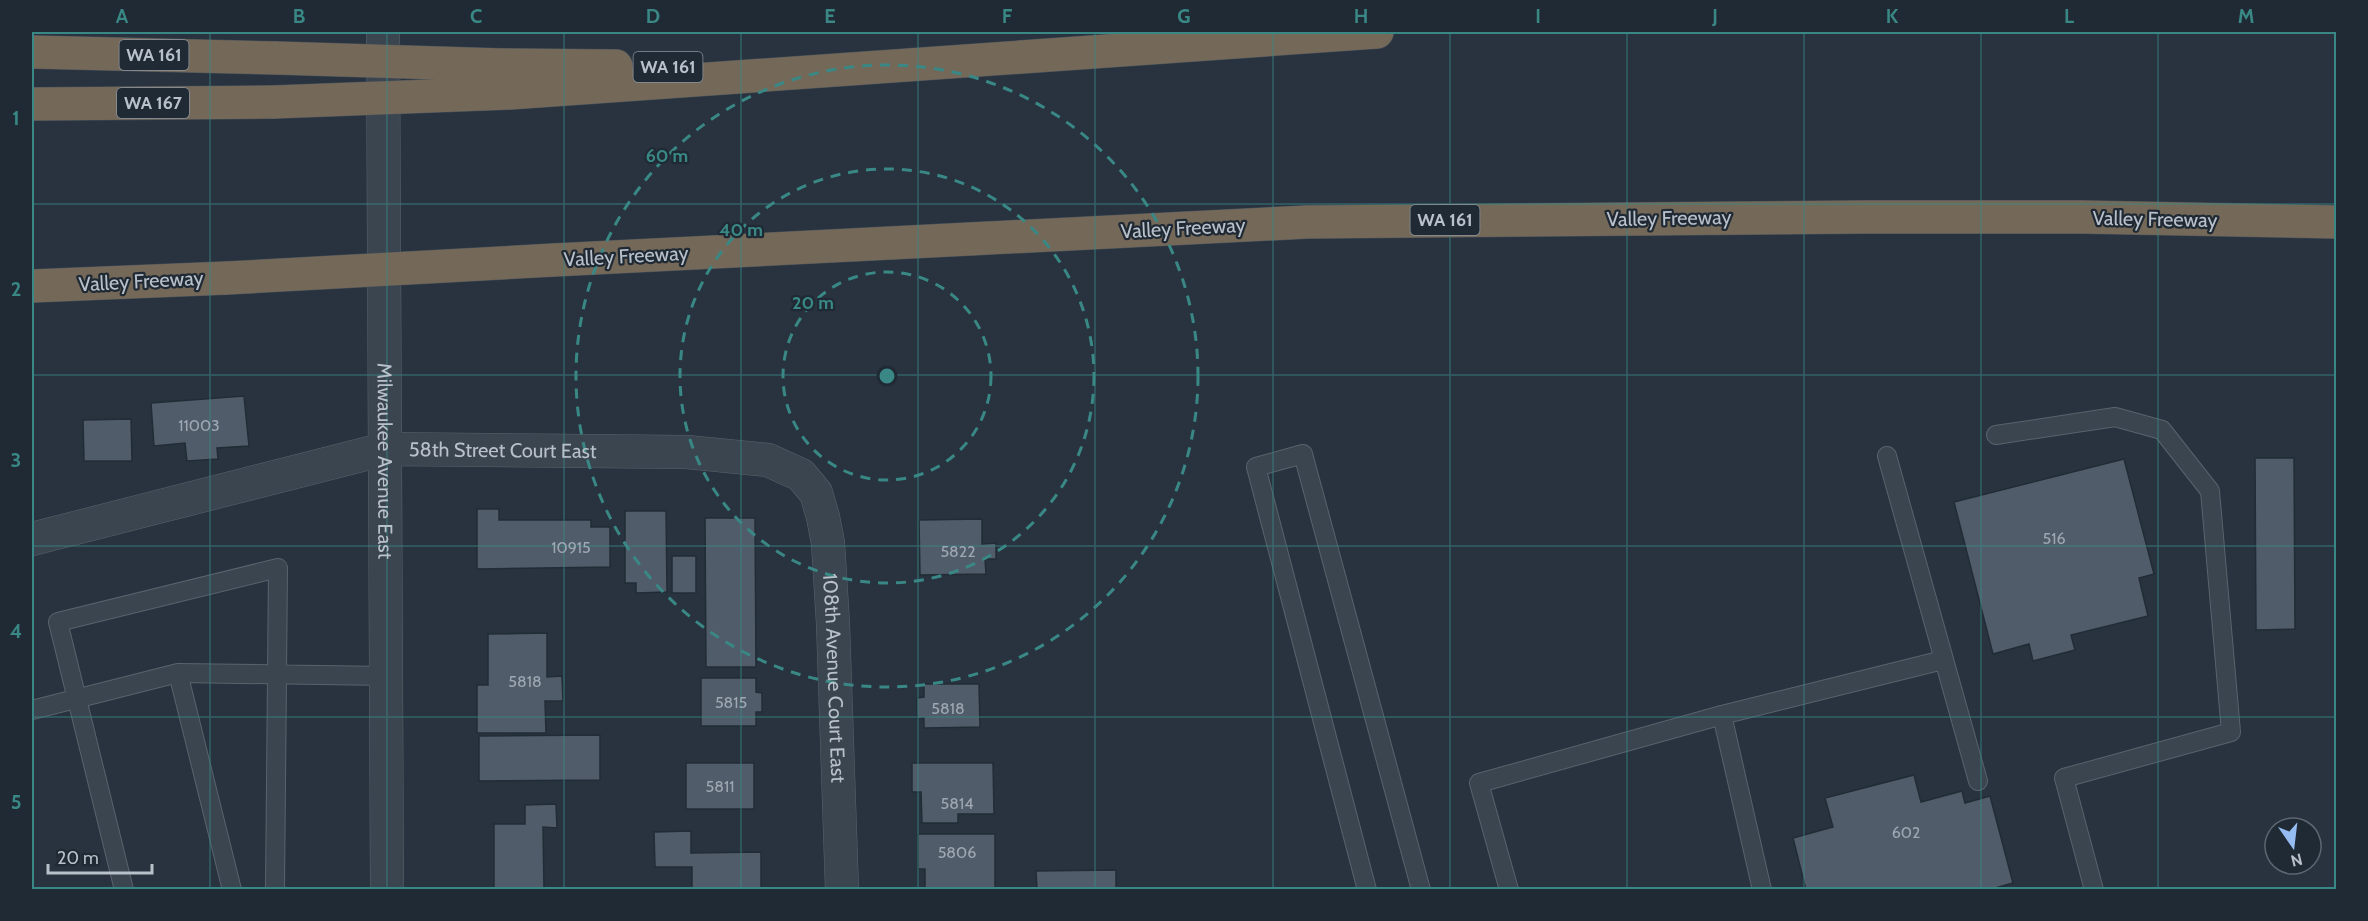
<svg xmlns="http://www.w3.org/2000/svg" width="2368" height="921" font-family="Cabin,sans-serif">
<style>
.building{fill:#515c6a;stroke:#222c36;stroke-width:1.5}
.lines{fill:none;stroke-linecap:round;stroke-linejoin:round}
.service-casing{stroke:#59636d;stroke-width:20}
.minor-casing{stroke:#59636d;stroke-width:34}
.tertiary-casing{stroke:#59636d;stroke-width:34}
.motorway-casing{stroke:#46505a;stroke-width:34}
.service{stroke:#3b454f;stroke-width:18}
.minor{stroke:#3b454f;stroke-width:33}
.tertiary{stroke:#3b454f;stroke-width:33}
.motorway{stroke:#746859;stroke-width:33}
.motorway-bridge-casing{stroke:#46505a;stroke-width:34;stroke-linecap:butt}
.motorway-bridge{stroke:#746859;stroke-width:33}
.grid{fill:none;stroke:#398885;stroke-width:1.5;stroke-opacity:0.55}
.ring{fill:none;stroke:#398885;stroke-width:3;stroke-dasharray:10 8}
.labels{text-anchor:middle;dominant-baseline:central;stroke-width:4.5;stroke-linejoin:round;paint-order:stroke}
.number-label{font-size:16px;fill:#9ea7b2}
.shield{fill:#202a34;stroke:#8a939d;stroke-width:1.5}
.shield-label{font-size:18px;font-weight:bold;fill:#b8c0ca}
.street-label{font-size:20px;fill:#b8c0ca;stroke:#202a34}
.centre{fill:#398885;stroke:#202a34;stroke-width:3}
.ring-label{font-size:18px;text-anchor:middle;font-weight:bold;fill:#398885;stroke:#202a34;stroke-width:4.5;stroke-linejoin:round;paint-order:stroke}
.neatline{fill:none;stroke:#398885;stroke-width:2}
.grid-label{font-size:20px;text-anchor:middle;font-weight:bold;fill:#398885}
</style>
<rect width="100%" height="100%" fill="#28333f"/>
<path class="building" d="M 244,396 L 249,446 L 217,448 L 218,459 L 187,461 L 185,443 L 154,446 L 151,403 Z
M 131,419 L 132,461 L 84,461 L 83,420 Z
M 2255,458 L 2294,458 L 2295,629 L 2256,630 Z
M 2124,459 L 2154,574 L 2139,578 L 2148,616 L 2071,635 L 2075,650 L 2033,661 L 2029,644 L 1993,654 L 1954,502 Z
M 477,509 L 499,509 L 499,520 L 591,520 L 591,527 L 610,527 L 610,567 L 477,569 Z
M 625,511 L 666,511 L 667,592 L 636,593 L 636,583 L 625,583 Z
M 705,518 L 755,518 L 756,667 L 706,667 Z
M 982,519 L 982,544 L 996,543 L 996,559 L 985,559 L 986,574 L 920,575 L 919,520 Z
M 672,556 L 696,556 L 696,593 L 672,593 Z
M 547,633 L 547,677 L 562,676 L 563,701 L 545,701 L 546,733 L 477,733 L 477,685 L 488,685 L 488,634 Z
M 701,678 L 756,678 L 756,692 L 762,693 L 762,712 L 756,712 L 756,726 L 701,726 Z
M 924,684 L 979,684 L 980,727 L 924,728 L 924,718 L 917,719 L 917,698 L 924,697 Z
M 600,735 L 600,780 L 479,781 L 479,736 Z
M 686,763 L 754,763 L 754,809 L 686,809 Z
M 912,763 L 993,763 L 994,814 L 958,814 L 958,823 L 922,823 L 921,792 L 912,792 Z
M 1914,775 L 1921,802 L 1962,791 L 1965,803 L 1990,796 L 2013,883 L 1988,890 L 1806,890 L 1793,838 L 1833,827 L 1825,798 Z
M 556,804 L 557,828 L 543,827 L 544,890 L 494,890 L 494,824 L 525,824 L 525,805 Z
M 691,831 L 691,853 L 761,852 L 761,890 L 692,890 L 692,867 L 655,867 L 654,832 Z
M 918,834 L 995,834 L 995,888 L 925,888 L 925,869 L 918,869 Z
M 1116,870 L 1116,890 L 1037,890 L 1036,871 Z"/>
<g class="lines">
<g class="service-casing">
<path id="service" d="M 1996,435 L 2115,417 L 2162,430 L 2210,491 L 2231,732 L 2064,778 L 2094,890
M 1887,456 L 1978,781
M 178,673 L 232,890
M 32,710 L 178,673 L 386,676
M 1722,715 L 1762,890
M 124,890 L 58,622 L 278,568 L 275,890
M 1367,890 L 1256,467 L 1303,454 L 1421,890
M 1509,890 L 1479,783 L 1722,715 L 1943,660"/>
</g>
<g class="minor-casing">
<g id="minor">
<path id="s1" d="M 32,539 L 385,449 L 687,452 L 768,460 L 801,475 L 816,493 L 823,517 L 828,543 L 833,624 L 842,890"/>
</g>
</g>
<g class="tertiary-casing">
<g id="tertiary">
<path id="s2" d="M 383,32 L 387,890"/>
</g>
</g>
<g class="motorway-casing">
<path id="motorway" d="M 32,52 L 277,58
M 502,65 L 616,66
M 510,93 L 1377,32
M 32,104 L 274,102
M 554,260 L 1307,222 L 1865,217 L 2082,217 L 2336,222
M 32,286 L 227,278"/>
</g>
<use href="#service" class="service"/>
<use href="#minor" class="minor"/>
<use href="#tertiary" class="tertiary"/>
<use href="#motorway" class="motorway"/>
<g class="motorway-bridge-casing">
<path id="motorway-bridge" d="M 277,58 L 502,65
M 274,102 L 510,93
M 227,278 L 554,260"/>
</g>
<use href="#motorway-bridge" class="motorway-bridge"/>
</g>
<path class="grid" d="M 210,32 L 210,890M 387,32 L 387,890M 564,32 L 564,890M 741,32 L 741,890M 918,32 L 918,890M 1095,32 L 1095,890M 1273,32 L 1273,890M 1450,32 L 1450,890M 1627,32 L 1627,890M 1804,32 L 1804,890M 1981,32 L 1981,890M 2158,32 L 2158,890M 32,204 L 2336,204M 32,375 L 2336,375M 32,546 L 2336,546M 32,717 L 2336,717"/>
<g class="ring">
<circle cx="887" cy="376" r="104"/>
<circle cx="887" cy="376" r="207"/>
<circle cx="887" cy="376" r="311"/>
</g>
<g class="labels">
<g class="number-label">
<text x="199" y="425">11003</text>
<text x="2054" y="538">516</text>
<text x="571" y="547">10915</text>
<text x="958" y="551">5822</text>
<text x="525" y="681">5818</text>
<text x="731" y="702">5815</text>
<text x="948" y="708">5818</text>
<text x="720" y="786">5811</text>
<text x="957" y="803">5814</text>
<text x="1906" y="832">602</text>
<text x="957" y="852">5806</text>
</g>
<g class="shield">
<rect x="119.5" y="40" width="69" height="30" rx="4.5"/>
<rect x="633.5" y="52" width="69" height="30" rx="4.5"/>
<rect x="117" y="88" width="72" height="30" rx="4.5"/>
<rect x="1410.5" y="205" width="69" height="30" rx="4.5"/>
</g>
<g class="shield-label">
<text x="154" y="55">WA 161</text>
<text x="668" y="67">WA 161</text>
<text x="153" y="103">WA 167</text>
<text x="1445" y="220">WA 161</text>
</g>
<g class="street-label">
<text transform="translate(1669 218) rotate(-1)">Valley Freeway</text>
<text transform="translate(2155 219) rotate(1)">Valley Freeway</text>
<text transform="translate(1183 228) rotate(-3)">Valley Freeway</text>
<text transform="translate(626 256) rotate(-3)">Valley Freeway</text>
<text transform="translate(141 281) rotate(-3)">Valley Freeway</text>
<text stroke="none"><textPath href="#s1" startOffset="482">58th Street Court East</textPath></text>
<text stroke="none"><textPath href="#s2" startOffset="429">Milwaukee Avenue East</textPath></text>
<text stroke="none"><textPath href="#s1" startOffset="994">108th Avenue Court East</textPath></text>
</g>
</g>
<circle cx="887" cy="376" r="9" class="centre"/>
<g class="ring-label">
<text x="667" y="162">60 m</text>
<text x="741" y="236">40 m</text>
<text x="813" y="309">20 m</text>
</g>
<rect width="2368" height="921" fill="none" stroke="#202a34" stroke-width="66"/>
<g transform="translate(2293 846) rotate(166)"><circle r="28" fill="#202a34" stroke="#5d6670" stroke-width="1.5"/>
<path d="M0-4.5L10 22L0 15L-10 22Z" fill="#96bdf1"/>
<text y="-9" font-size="16" font-weight="bold" text-anchor="middle" fill="#b8c0ca">N</text>
</g>
<path d="M48 864v9h104v-9" fill="none" stroke="#b8c0ca" stroke-width="3"/>
<text x="57" y="864" font-size="18" fill="#b8c0ca" stroke="#202a34" stroke-width="4.5" paint-order="stroke">20 m</text>
<rect x="33" y="33" width="2302" height="855" class="neatline"/>
<g class="grid-label">
<text x="122" y="23">A</text>
<text x="299" y="23">B</text>
<text x="476" y="23">C</text>
<text x="653" y="23">D</text>
<text x="830" y="23">E</text>
<text x="1007" y="23">F</text>
<text x="1184" y="23">G</text>
<text x="1361" y="23">H</text>
<text x="1538" y="23">I</text>
<text x="1715" y="23">J</text>
<text x="1892" y="23">K</text>
<text x="2069" y="23">L</text>
<text x="2246" y="23">M</text>
<text x="16" y="125">1</text>
<text x="16" y="296">2</text>
<text x="16" y="467">3</text>
<text x="16" y="638">4</text>
<text x="16" y="809">5</text>
</g>
</svg>
